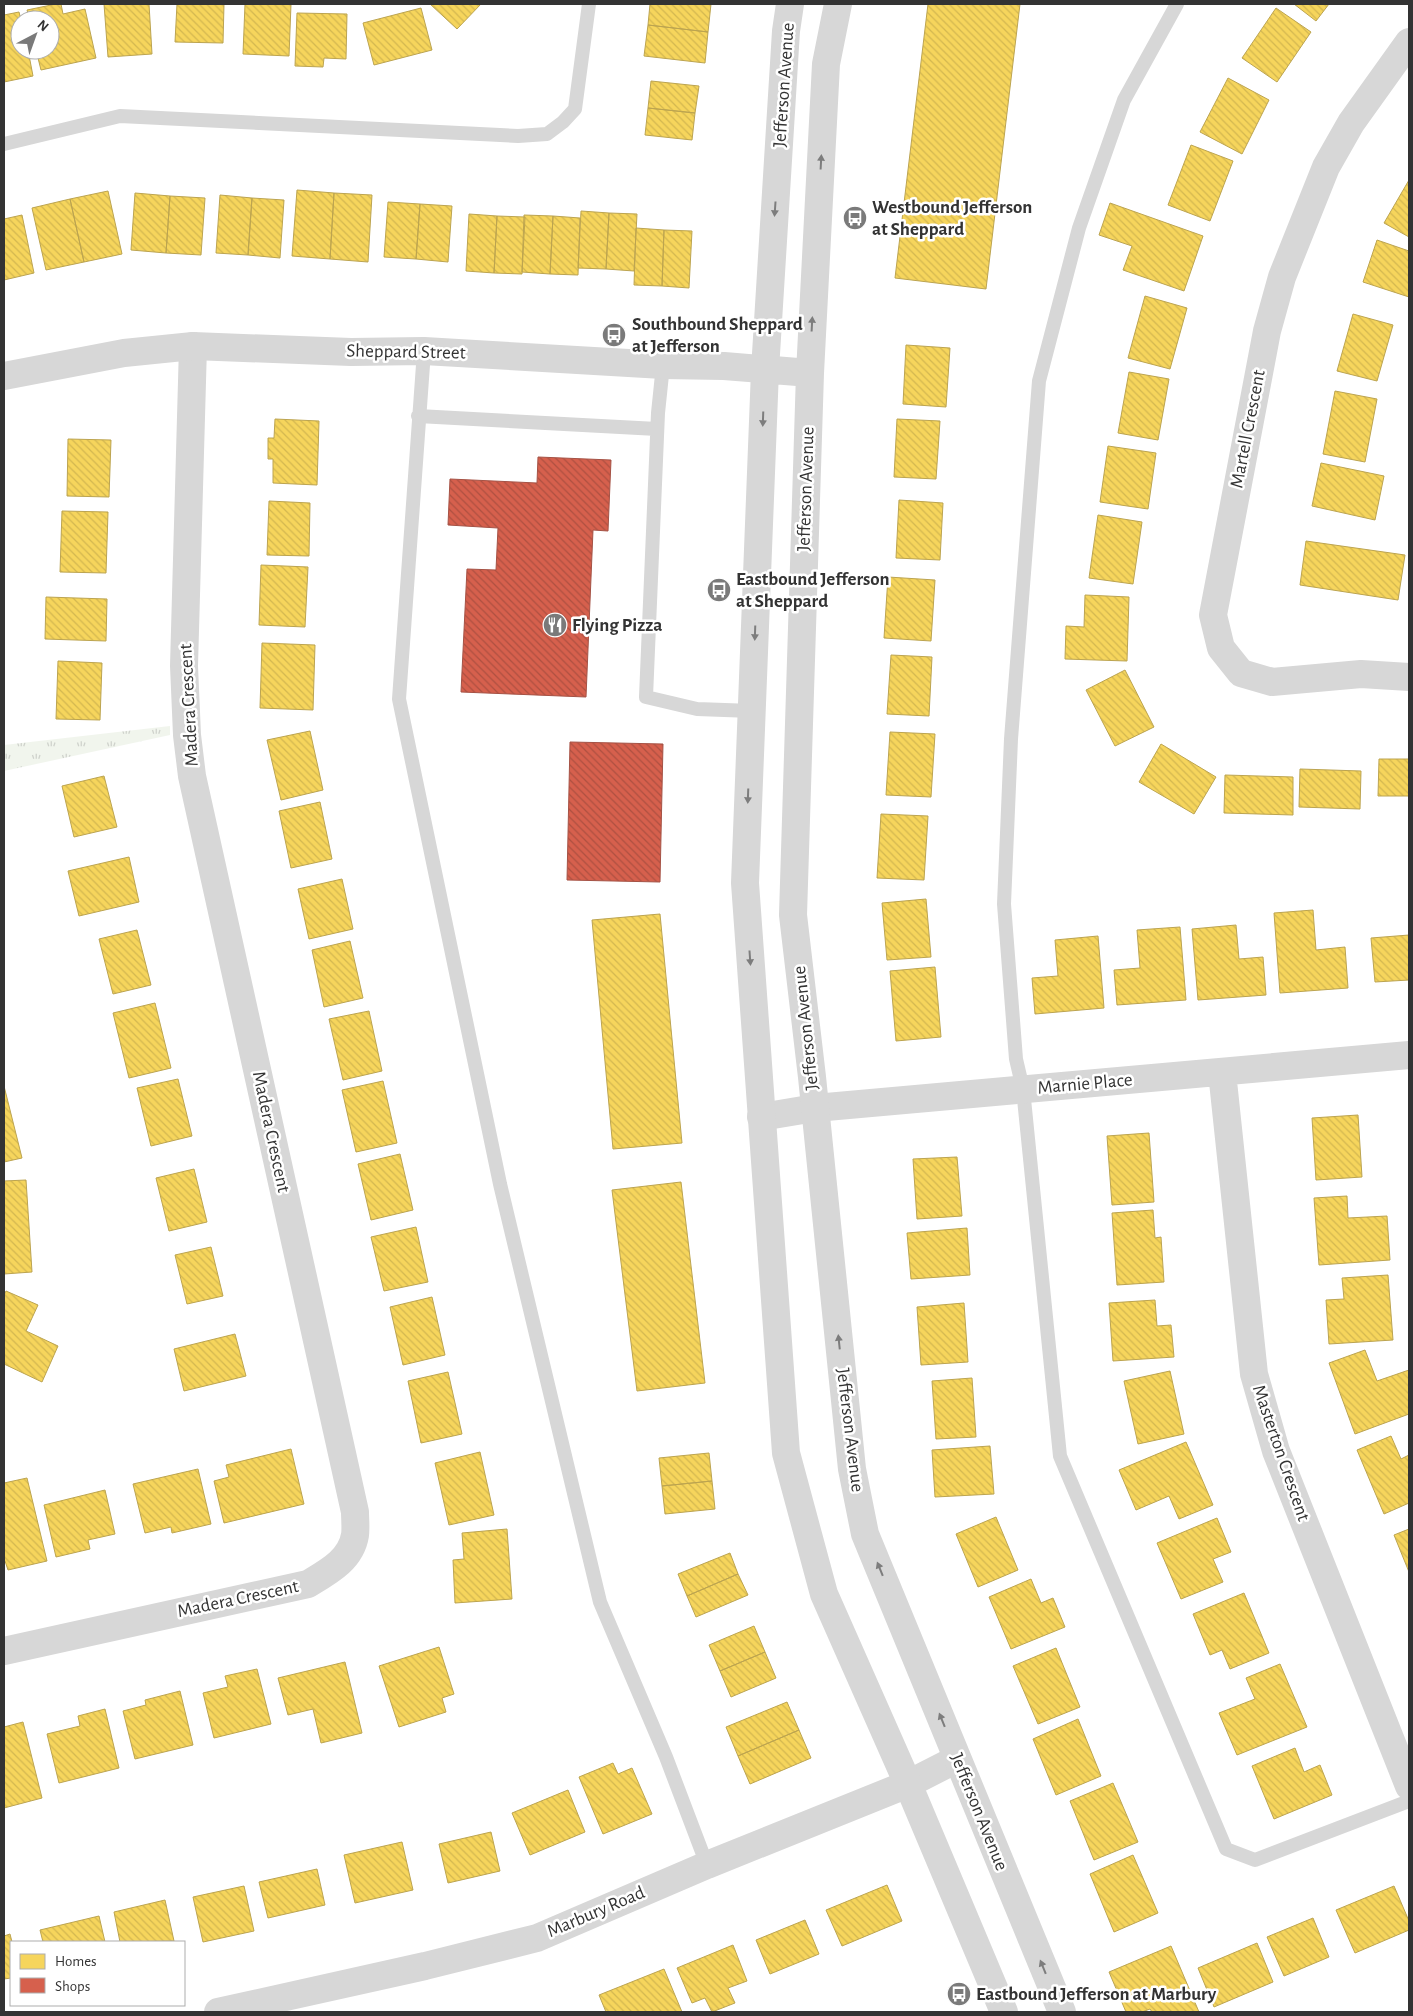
<svg xmlns="http://www.w3.org/2000/svg" width="1413" height="2016" font-family="'Alegreya Sans',sans-serif">
<style>
.park{fill:url(#park-tufts)}
.homes{fill:url(#homes-back-hatch);stroke:#bca450}
.shops{fill:url(#shops-back-hatch);stroke:#a55245}
.lines{fill:none;stroke-linecap:round;stroke-linejoin:round}
.service{stroke:#d7d7d7;stroke-width:14}
.minor{stroke:#d7d7d7;stroke-width:28}
.tertiary{stroke:#d7d7d7;stroke-width:28}
.oneway{fill:#7d7d7d}
.labels{text-anchor:middle;dominant-baseline:central;stroke-width:5;stroke-linejoin:round;paint-order:stroke}
.street-label{font-size:19px;fill:#333;stroke:#fff}
.poi-label{font-size:19px;font-weight:bold;fill:#333;stroke:#fff;text-anchor:start}
</style>
<defs>
<pattern id="park-tufts" width="24" height="20" patternUnits="userSpaceOnUse" patternTransform="scale(1.25)"><rect width="24" height="20" fill="#f1f5ed"/><path d="M3 7l-1-3M5 7V3M7 7l1-3M15 17l-1-3M17 17v-4M19 17l1-3" fill="none" stroke="#cfd2cc"/></pattern>
<pattern id="homes-back-hatch" width="6" height="6" patternUnits="userSpaceOnUse" patternTransform="scale(1.25)"><rect width="6" height="6" fill="#f6d55c"/><path d="M-1 5l2 2M0 0l6 6M5-1l2 2" fill="none" stroke="#d3b750"/></pattern>
<pattern id="shops-back-hatch" width="6" height="6" patternUnits="userSpaceOnUse" patternTransform="scale(1.25)"><rect width="6" height="6" fill="#d6604d"/><path d="M-1 5l2 2M0 0l6 6M5-1l2 2" fill="none" stroke="#ae5041"/></pattern>
</defs>
<rect width="100%" height="100%" fill="#fff"/>
<path class="park" d="M 170,726 L 170,735 L 4,771 L 4,745 Z"/>
<path class="homes" d="M 56,4 L 61,4 L 63,14 L 85,9 L 96,58 L 41,70 L 36,50 L 50,50 L 50,20 L 30,20 L 27,10 Z
M 104,4 L 149,4 L 152,54 L 108,57 Z
M 177,4 L 224,4 L 223,43 L 175,42 Z
M 245,4 L 291,4 L 289,56 L 243,54 Z
M 430,4 L 481,4 L 457,29 Z
M 650,4 L 711,4 L 708,32 L 648,25 Z
M 928,4 L 1020,4 L 986,289 L 895,278 Z
M 1294,4 L 1329,4 L 1316,21 Z
M 421,8 L 432,50 L 374,65 L 363,23 Z
M 1276,8 L 1311,32 L 1277,82 L 1242,58 Z
M 19,12 L 21,20 L 20,50 L 28,50 L 33,76 L 4,82 L 4,15 Z
M 297,13 L 347,14 L 346,59 L 324,58 L 323,67 L 295,66 Z
M 648,25 L 708,32 L 705,63 L 644,56 Z
M 1228,78 L 1269,100 L 1242,154 L 1200,132 Z
M 651,81 L 699,86 L 695,113 L 648,108 Z
M 648,108 L 695,113 L 692,140 L 645,135 Z
M 1191,145 L 1233,161 L 1210,221 L 1168,205 Z
M 1409,180 L 1409,237 L 1384,223 Z
M 297,190 L 334,193 L 330,259 L 292,256 Z
M 108,191 L 122,254 L 84,262 L 70,199 Z
M 135,193 L 170,196 L 166,253 L 131,250 Z
M 334,193 L 372,195 L 368,262 L 330,259 Z
M 220,195 L 252,198 L 248,255 L 216,253 Z
M 170,196 L 205,198 L 201,255 L 166,253 Z
M 252,198 L 284,200 L 280,258 L 248,255 Z
M 70,199 L 84,262 L 46,270 L 32,208 Z
M 388,202 L 420,204 L 416,259 L 384,257 Z
M 1110,203 L 1203,236 L 1184,291 L 1123,270 L 1132,246 L 1099,235 Z
M 420,204 L 452,206 L 448,262 L 416,259 Z
M 581,211 L 609,213 L 606,269 L 578,268 Z
M 609,213 L 637,214 L 634,271 L 606,269 Z
M 469,214 L 497,216 L 494,273 L 466,271 Z
M 22,215 L 34,273 L 4,280 L 4,219 Z
M 524,215 L 553,216 L 550,274 L 522,272 Z
M 497,216 L 525,217 L 522,274 L 494,273 Z
M 553,216 L 580,218 L 578,275 L 550,274 Z
M 636,228 L 664,230 L 662,286 L 634,285 Z
M 664,230 L 692,231 L 689,288 L 662,286 Z
M 1377,240 L 1409,251 L 1409,297 L 1363,282 Z
M 1145,296 L 1187,308 L 1170,369 L 1128,358 Z
M 1353,314 L 1393,325 L 1377,381 L 1337,371 Z
M 906,345 L 950,348 L 946,407 L 903,404 Z
M 1129,372 L 1169,379 L 1158,440 L 1118,433 Z
M 1335,391 L 1377,399 L 1365,462 L 1323,454 Z
M 275,419 L 319,421 L 317,485 L 273,483 L 273,459 L 268,459 L 268,438 L 274,438 Z
M 897,419 L 940,421 L 936,479 L 894,477 Z
M 68,439 L 111,440 L 109,497 L 67,496 Z
M 1108,446 L 1156,453 L 1148,509 L 1100,502 Z
M 1321,463 L 1384,476 L 1375,520 L 1312,506 Z
M 899,500 L 943,503 L 940,560 L 896,558 Z
M 269,501 L 310,503 L 309,556 L 267,555 Z
M 62,511 L 108,512 L 106,573 L 60,572 Z
M 1098,515 L 1142,522 L 1133,584 L 1089,578 Z
M 1306,541 L 1405,555 L 1398,600 L 1300,585 Z
M 261,565 L 308,567 L 305,627 L 259,625 Z
M 888,577 L 935,580 L 931,641 L 884,638 Z
M 1085,595 L 1129,597 L 1127,661 L 1065,659 L 1066,626 L 1084,627 Z
M 46,597 L 107,599 L 106,641 L 45,639 Z
M 262,643 L 315,645 L 313,710 L 260,708 Z
M 891,655 L 932,657 L 929,716 L 887,714 Z
M 58,661 L 102,663 L 100,720 L 56,719 Z
M 1125,670 L 1154,727 L 1115,746 L 1086,690 Z
M 310,731 L 323,790 L 281,800 L 267,740 Z
M 890,732 L 935,734 L 931,797 L 886,795 Z
M 1161,744 L 1216,777 L 1194,814 L 1139,782 Z
M 1379,759 L 1409,759 L 1409,796 L 1378,796 Z
M 1300,769 L 1361,771 L 1360,809 L 1299,807 Z
M 1225,775 L 1293,777 L 1293,815 L 1224,813 Z
M 104,776 L 117,827 L 74,837 L 62,786 Z
M 320,802 L 332,859 L 291,868 L 279,811 Z
M 881,814 L 928,816 L 924,880 L 877,878 Z
M 129,857 L 139,902 L 79,916 L 68,871 Z
M 342,879 L 353,929 L 309,939 L 298,889 Z
M 926,899 L 931,957 L 887,960 L 882,903 Z
M 1313,910 L 1316,950 L 1345,947 L 1348,988 L 1280,993 L 1274,913 Z
M 660,914 L 682,1143 L 613,1149 L 592,920 Z
M 1236,925 L 1239,959 L 1263,957 L 1266,995 L 1198,1000 L 1192,929 Z
M 1180,927 L 1186,1000 L 1117,1005 L 1114,970 L 1140,968 L 1137,930 Z
M 137,930 L 151,985 L 113,994 L 99,939 Z
M 1409,935 L 1409,980 L 1375,982 L 1371,938 Z
M 1098,936 L 1104,1008 L 1035,1014 L 1032,978 L 1058,976 L 1055,940 Z
M 350,941 L 363,998 L 324,1007 L 312,950 Z
M 935,967 L 941,1037 L 896,1041 L 890,971 Z
M 155,1003 L 171,1068 L 129,1078 L 113,1013 Z
M 369,1011 L 382,1071 L 343,1080 L 329,1019 Z
M 178,1079 L 192,1136 L 151,1146 L 137,1088 Z
M 383,1081 L 397,1143 L 356,1152 L 342,1090 Z
M 4,1086 L 22,1158 L 4,1162 Z
M 1358,1115 L 1362,1177 L 1316,1180 L 1312,1118 Z
M 1149,1133 L 1154,1202 L 1112,1205 L 1107,1136 Z
M 400,1154 L 413,1210 L 371,1220 L 358,1164 Z
M 957,1157 L 962,1216 L 917,1219 L 913,1159 Z
M 194,1169 L 207,1222 L 169,1231 L 156,1178 Z
M 26,1180 L 32,1272 L 4,1274 L 4,1181 Z
M 681,1182 L 705,1383 L 637,1391 L 612,1190 Z
M 1347,1196 L 1348,1218 L 1387,1216 L 1390,1260 L 1319,1265 L 1314,1198 Z
M 1153,1210 L 1155,1238 L 1161,1237 L 1164,1282 L 1117,1285 L 1112,1213 Z
M 416,1227 L 428,1282 L 384,1291 L 371,1237 Z
M 967,1228 L 970,1275 L 911,1279 L 907,1233 Z
M 211,1247 L 223,1296 L 187,1304 L 175,1255 Z
M 1388,1275 L 1393,1340 L 1329,1344 L 1326,1300 L 1344,1299 L 1342,1278 Z
M 6,1291 L 38,1305 L 26,1331 L 58,1346 L 42,1382 L 4,1364 L 4,1295 Z
M 432,1297 L 445,1355 L 403,1365 L 390,1307 Z
M 1155,1300 L 1157,1326 L 1171,1325 L 1174,1357 L 1113,1361 L 1109,1303 Z
M 964,1303 L 968,1362 L 921,1365 L 917,1307 Z
M 235,1334 L 246,1376 L 184,1391 L 174,1349 Z
M 1365,1350 L 1377,1381 L 1409,1370 L 1409,1414 L 1355,1434 L 1329,1363 Z
M 1170,1371 L 1184,1434 L 1138,1444 L 1124,1381 Z
M 448,1372 L 462,1434 L 421,1443 L 408,1381 Z
M 972,1378 L 976,1437 L 936,1439 L 932,1381 Z
M 1391,1436 L 1401,1459 L 1409,1455 L 1409,1503 L 1384,1514 L 1357,1450 Z
M 1186,1442 L 1213,1505 L 1179,1519 L 1169,1496 L 1136,1510 L 1119,1470 Z
M 990,1446 L 994,1494 L 935,1497 L 932,1450 Z
M 291,1449 L 304,1504 L 224,1523 L 214,1481 L 229,1477 L 226,1465 Z
M 480,1452 L 494,1515 L 449,1525 L 435,1463 Z
M 709,1453 L 712,1481 L 662,1486 L 659,1458 Z
M 198,1469 L 211,1524 L 172,1533 L 171,1527 L 145,1533 L 133,1484 Z
M 27,1478 L 47,1561 L 8,1570 L 5,1561 L 4,1562 L 4,1483 Z
M 712,1481 L 715,1509 L 665,1514 L 662,1486 Z
M 105,1490 L 115,1534 L 88,1540 L 90,1549 L 56,1557 L 44,1505 Z
M 996,1517 L 1018,1570 L 978,1587 L 956,1534 Z
M 1217,1518 L 1231,1552 L 1213,1559 L 1223,1582 L 1181,1599 L 1157,1543 Z
M 507,1529 L 512,1599 L 455,1603 L 453,1560 L 464,1559 L 462,1533 Z
M 1409,1529 L 1409,1572 L 1394,1535 Z
M 730,1553 L 738,1574 L 687,1596 L 678,1574 Z
M 738,1574 L 748,1595 L 696,1617 L 687,1596 Z
M 1031,1579 L 1041,1603 L 1053,1598 L 1065,1627 L 1011,1649 L 989,1597 Z
M 1244,1593 L 1269,1653 L 1230,1669 L 1222,1650 L 1210,1655 L 1193,1614 Z
M 754,1626 L 765,1652 L 720,1671 L 709,1645 Z
M 439,1647 L 454,1694 L 442,1698 L 446,1712 L 399,1727 L 379,1666 Z
M 1056,1648 L 1080,1707 L 1038,1724 L 1013,1666 Z
M 765,1652 L 776,1678 L 731,1697 L 720,1671 Z
M 345,1662 L 362,1733 L 321,1743 L 313,1709 L 288,1715 L 278,1678 Z
M 1280,1664 L 1307,1727 L 1237,1755 L 1219,1713 L 1255,1699 L 1246,1678 Z
M 257,1669 L 271,1724 L 214,1738 L 203,1693 L 228,1687 L 225,1676 Z
M 180,1691 L 193,1745 L 135,1759 L 123,1711 L 146,1705 L 145,1700 Z
M 787,1702 L 799,1730 L 738,1756 L 726,1727 Z
M 105,1709 L 119,1768 L 59,1783 L 47,1734 L 80,1726 L 78,1716 Z
M 1078,1719 L 1101,1776 L 1056,1795 L 1033,1739 Z
M 23,1722 L 42,1798 L 4,1808 L 4,1727 Z
M 799,1730 L 811,1758 L 750,1784 L 738,1756 Z
M 1295,1748 L 1304,1772 L 1320,1765 L 1332,1795 L 1274,1819 L 1252,1766 Z
M 613,1763 L 618,1774 L 632,1768 L 652,1814 L 603,1834 L 579,1777 Z
M 1113,1783 L 1138,1842 L 1094,1860 L 1070,1801 Z
M 568,1790 L 585,1832 L 530,1855 L 512,1813 Z
M 491,1832 L 500,1871 L 448,1883 L 439,1844 Z
M 402,1842 L 413,1890 L 355,1903 L 344,1855 Z
M 1133,1855 L 1158,1913 L 1114,1932 L 1090,1874 Z
M 317,1869 L 325,1905 L 268,1918 L 259,1882 Z
M 887,1885 L 902,1921 L 842,1946 L 826,1910 Z
M 244,1886 L 254,1931 L 203,1942 L 193,1897 Z
M 1394,1886 L 1409,1921 L 1409,1930 L 1355,1953 L 1336,1910 Z
M 165,1900 L 174,1941 L 120,1942 L 114,1912 Z
M 99,1916 L 105,1942 L 43,1942 L 40,1930 Z
M 1313,1918 L 1329,1957 L 1284,1976 L 1267,1937 Z
M 805,1920 L 819,1954 L 770,1974 L 756,1940 Z
M 10,1934 L 12,1942 L 11,1978 L 4,1979 L 4,1936 Z
M 1257,1943 L 1273,1982 L 1214,2007 L 1198,1968 Z
M 733,1945 L 747,1981 L 728,1988 L 735,2003 L 712,2012 L 705,1998 L 692,2003 L 677,1968 Z
M 1171,1946 L 1199,2012 L 1152,2012 L 1150,2009 L 1142,2012 L 1126,2012 L 1109,1972 Z
M 664,1969 L 682,2012 L 606,2012 L 599,1995 Z"/>
<path class="shops" d="M 538,457 L 611,460 L 608,531 L 593,530 L 586,697 L 461,692 L 467,569 L 496,570 L 498,528 L 448,525 L 450,479 L 537,483 Z
M 570,742 L 663,744 L 660,882 L 567,880 Z"/>
<g class="lines">
<path class="service" d="M 1177,4 L 1124,100 L 1079,228 L 1039,381 L 1011,739 L 1004,904 L 1016,1059 L 1023,1089 L 1060,1456 L 1226,1849 L 1255,1860 L 1409,1801
M 4,144 L 120,116 L 518,136 L 547,134 L 563,122 L 575,109 L 589,4
M 424,351 L 399,699 L 500,1184 L 600,1602 L 666,1757 L 707,1865
M 663,365 L 658,413 L 646,697 L 697,709 L 752,711
M 418,416 L 657,429"/>
<path class="minor" d="M 1409,42 L 1351,123 L 1326,167 L 1282,277 L 1267,331 L 1213,615 L 1221,648 L 1241,673 L 1272,682 L 1361,674 L 1409,677
M 1222,1072 L 1254,1374 L 1276,1451 L 1409,1786
M 761,1117 L 815,1108 L 1409,1055
M 4,1651 L 308,1584 C 328,1572 351,1560 355,1535 C 356,1528 355,1519 355,1512 L 192,776 L 187,735 L 184,666 L 193,346
M 218,2012 L 425,1966 L 537,1938 L 707,1865 L 908,1784 L 957,1759"/>
<path class="tertiary" d="M 790,4 L 786,31 L 765,370 L 745,883 L 786,1453 L 824,1594 L 908,1784 L 1004,2012
M 838,4 L 826,64 L 810,373 L 793,915 L 812,1077 L 852,1469 L 865,1534 L 1062,2012
M 4,376 L 124,353 L 193,346 L 351,352 L 424,351 L 663,365 L 724,366 L 810,373"/>
</g>
<defs><path id="oneway-solid" d="M-6-.8H1V-3.2L6.5 0L1 3.2V.8H-6Z" transform="scale(1.25)"/></defs>
<g class="oneway">
<use href="#oneway-solid" transform="translate(821 162) rotate(-87)"/>
<use href="#oneway-solid" transform="translate(775 209) rotate(94)"/>
<use href="#oneway-solid" transform="translate(812 324) rotate(-87)"/>
<use href="#oneway-solid" transform="translate(763 419) rotate(92)"/>
<use href="#oneway-solid" transform="translate(755 633) rotate(92)"/>
<use href="#oneway-solid" transform="translate(748 796) rotate(92)"/>
<use href="#oneway-solid" transform="translate(750 958) rotate(86)"/>
<use href="#oneway-solid" transform="translate(839 1342) rotate(-96)"/>
<use href="#oneway-solid" transform="translate(880 1569) rotate(-112)"/>
<use href="#oneway-solid" transform="translate(942 1720) rotate(-112)"/>
<use href="#oneway-solid" transform="translate(1043 1967) rotate(-112)"/>
</g>
<defs>
<g id="bus-disc" transform="scale(1.25)"><circle r="9.5" fill="#7a7a7a" stroke="#fff"/><path d="M-5-6H5V4H4V6H2V4H-2V6H-4V4H-5ZM-3.5-4V0h7V-4ZM-3.5 1.2v1.5H-2V1.2ZM2 1.2v1.5H3.5V1.2Z" fill="#fff"/></g>
<g id="restaurant-disc" transform="scale(1.25)"><circle r="9.5" fill="#7a7a7a" stroke="#fff"/><path d="M-5-6h1v4h1v-4h1v4h1v-4h1v5L-1.5 .5V6h-2V.5L-5-1ZM5-6V6H3V1.5H1.5Q1.5-4 5-6Z" fill="#fff"/></g>
</defs>
<g fill-rule="evenodd">
<use href="#bus-disc" x="855" y="218"/>
<use href="#bus-disc" x="614" y="335"/>
<use href="#bus-disc" x="719" y="590"/>
<use href="#restaurant-disc" x="555" y="625"/>
<use href="#bus-disc" x="959" y="1994"/>
</g>
<g class="labels">
<g class="street-label">
<text transform="translate(784 85) rotate(-86)">Jefferson Avenue</text>
<text transform="translate(406 352) rotate(1)">Sheppard Street</text>
<text transform="translate(1248 429) rotate(-79)">Martell Crescent</text>
<text transform="translate(806 489) rotate(-88)">Jefferson Avenue</text>
<text transform="translate(189 705) rotate(-93)">Madera Crescent</text>
<text transform="translate(806 1028) rotate(-96)">Jefferson Avenue</text>
<text transform="translate(1085 1084) rotate(-5)">Marnie Place</text>
<text transform="translate(271 1132) rotate(78)">Madera Crescent</text>
<text transform="translate(850 1430) rotate(83)">Jefferson Avenue</text>
<text transform="translate(1281 1453) rotate(71)">Masterton Crescent</text>
<text transform="translate(238 1599) rotate(-12)">Madera Crescent</text>
<text transform="translate(979 1812) rotate(68)">Jefferson Avenue</text>
<text transform="translate(596 1912) rotate(-23)">Marbury Road</text>
</g>
<g class="poi-label">
<text x="872" y="207">Westbound Jefferson<tspan x="872" dy="22">at Sheppard</tspan></text>
<text x="632" y="324">Southbound Sheppard<tspan x="632" dy="22">at Jefferson</tspan></text>
<text x="736" y="579">Eastbound Jefferson<tspan x="736" dy="22">at Sheppard</tspan></text>
<text x="572" y="625">Flying Pizza</text>
<text x="976" y="1994">Eastbound Jefferson at Marbury</text>
</g>
</g>
<rect width="1413" height="2016" fill="none" stroke="#333333" stroke-width="10"/>
<rect x="10" y="1941" width="175" height="65" fill="#ffffff" stroke="#adadad"/>
<rect x="20" y="1954" width="25" height="15" fill="#f6d55c" stroke="#adadad"/>
<text x="55" y="1966" font-size="15" fill="#333333">Homes</text>
<rect x="20" y="1978" width="25" height="15" fill="#d6604d" stroke="#adadad"/>
<text x="55" y="1991" font-size="15" fill="#333333">Shops</text>
<g transform="translate(35 35) rotate(41)"><circle r="24" fill="#ffffff" stroke="#adadad"/>
<path d="M0-4L9 19L0 12L-9 19Z" fill="#7a7a7a"/>
<text y="-8" font-size="14" font-weight="bold" text-anchor="middle" fill="#333333">N</text>
</g>
</svg>
